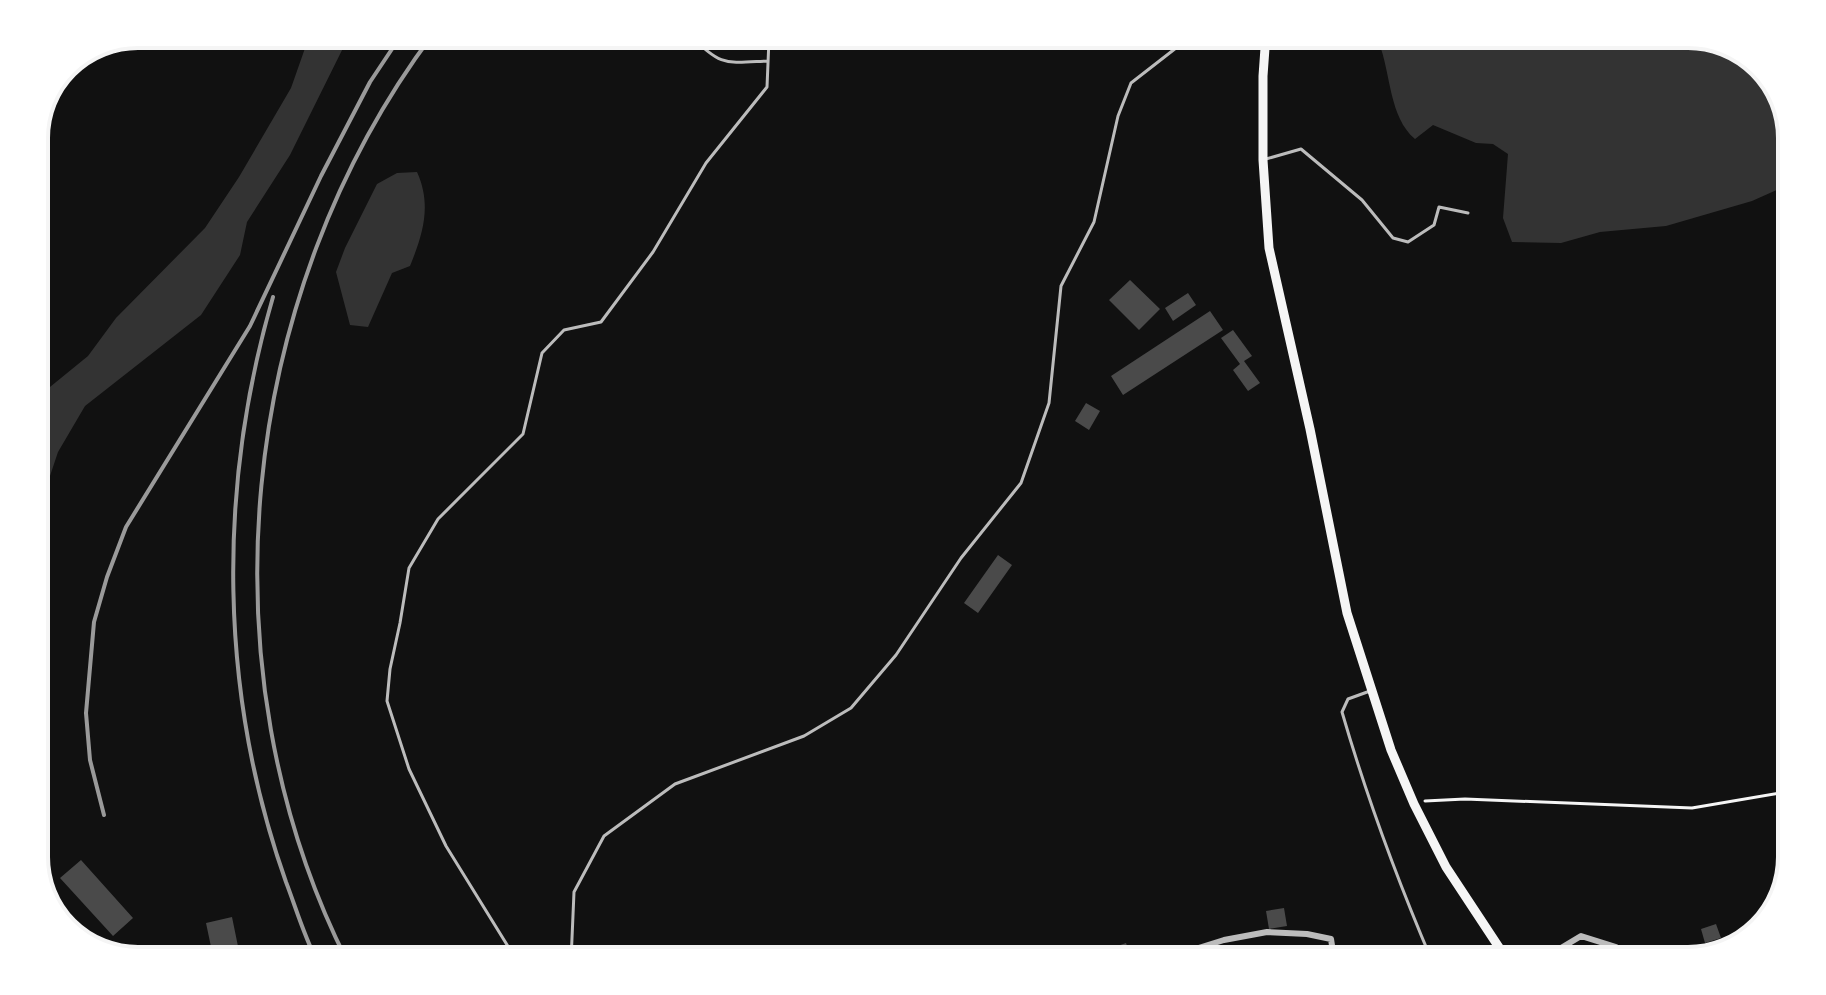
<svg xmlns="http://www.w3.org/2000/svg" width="1826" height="995" font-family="Rubik,sans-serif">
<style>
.water{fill:#333}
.building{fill:#4a4a4a}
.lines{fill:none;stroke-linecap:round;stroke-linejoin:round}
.path{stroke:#f5f5f5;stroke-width:3}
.service{stroke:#bcbcbc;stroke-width:3}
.minor{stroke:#bcbcbc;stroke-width:6}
.secondary{stroke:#f5f5f5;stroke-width:9}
.rail{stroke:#9a9a9a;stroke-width:4}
.rim{fill:none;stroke:#f5f5f5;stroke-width:4}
</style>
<rect width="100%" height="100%" fill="#111"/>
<path class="water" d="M 310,34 L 350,34 L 290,155 L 247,222 L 240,255 L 201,315 L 85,406 L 58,452 L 34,524 L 34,400 L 88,356 L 116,318 L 205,228 L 239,177 L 291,88 Z
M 1383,34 L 1688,34 C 1702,37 1724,39 1736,47 C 1790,82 1792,125 1792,183 L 1752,201 L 1666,226 L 1600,232 L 1561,243 L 1512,242 L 1503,218 L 1508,154 L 1493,144 L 1476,143 L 1433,125 L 1415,139 C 1389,117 1391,74 1379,43 Z
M 417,172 C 432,205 423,234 410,266 L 392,273 L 368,327 L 350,325 L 336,272 L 345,248 L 377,184 L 397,173 Z"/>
<path class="building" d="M 1130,280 L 1160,309 L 1139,330 L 1109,300 Z
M 1188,293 L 1196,305 L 1173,321 L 1165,308 Z
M 1210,311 L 1223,330 L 1123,395 L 1111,376 Z
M 1233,330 L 1252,356 L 1244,361 L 1260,383 L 1248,391 L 1233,370 L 1240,364 L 1221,338 Z
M 1086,403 L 1100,411 L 1089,430 L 1075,421 Z
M 998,555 L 1012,565 L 978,613 L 964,603 Z
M 81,860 L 133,918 L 113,936 L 60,878 Z
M 1284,908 L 1287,926 L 1269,929 L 1266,911 Z
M 232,917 L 241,961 L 214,961 L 206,923 Z
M 1716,924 L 1721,938 L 1705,943 L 1701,929 Z
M 1126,943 L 1130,954 L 1115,958 L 1112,948 Z"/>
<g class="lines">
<path class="path" d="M 1425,801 L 1465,799 L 1692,808 L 1792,791"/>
<path class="service" d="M 689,34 C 721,67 725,63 768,61
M 1266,159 L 1301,149 L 1362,200 L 1393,238 L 1408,242 L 1434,225 L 1439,207 L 1468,213
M 1370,691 L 1348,699 L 1342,712 C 1367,798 1397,879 1432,961
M 517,961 L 446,846 L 409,769 L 387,701 L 390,669 L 400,623 L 409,568 L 438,519 L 523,434 L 542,353 L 564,330 L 601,322 L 653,252 L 706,163 L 767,87 L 769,39
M 571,961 L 574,892 L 604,836 L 675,784 L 804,736 L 851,708 L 896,655 L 961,558 L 1021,483 L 1049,403 L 1061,286 L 1094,222 L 1118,116 L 1131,83 L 1194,34
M 1278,961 L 1333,952"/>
<path class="minor" d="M 1111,961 L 1173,956 L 1224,940 L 1267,932 L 1307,934 L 1331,939 L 1333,952 L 1387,952 L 1402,961
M 1551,961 L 1561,948 L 1581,936 L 1616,947 L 1623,961"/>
<path class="secondary" d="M 1266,34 L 1263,76 L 1263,160 L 1269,248 L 1310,429 L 1347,613 L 1391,750 L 1414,804 L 1446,867 L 1508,961"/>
<path class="rail" d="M 273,297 C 217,489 219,693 286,882 C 296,908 304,936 317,961
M 104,815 L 90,760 L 86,713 L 94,622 L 107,577 L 126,527 L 250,326 L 321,176 L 370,82 L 402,34
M 347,961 C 200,669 237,295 433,34"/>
</g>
<path d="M0 0H1826V995H0ZM138 48H1688A90 90 0 0 1 1778 138V857A90 90 0 0 1 1688 947H138A90 90 0 0 1 48 857V138A90 90 0 0 1 138 48Z" fill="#fff" fill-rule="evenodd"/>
<path class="rim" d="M138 48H1688A90 90 0 0 1 1778 138V857A90 90 0 0 1 1688 947H138A90 90 0 0 1 48 857V138A90 90 0 0 1 138 48Z"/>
</svg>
